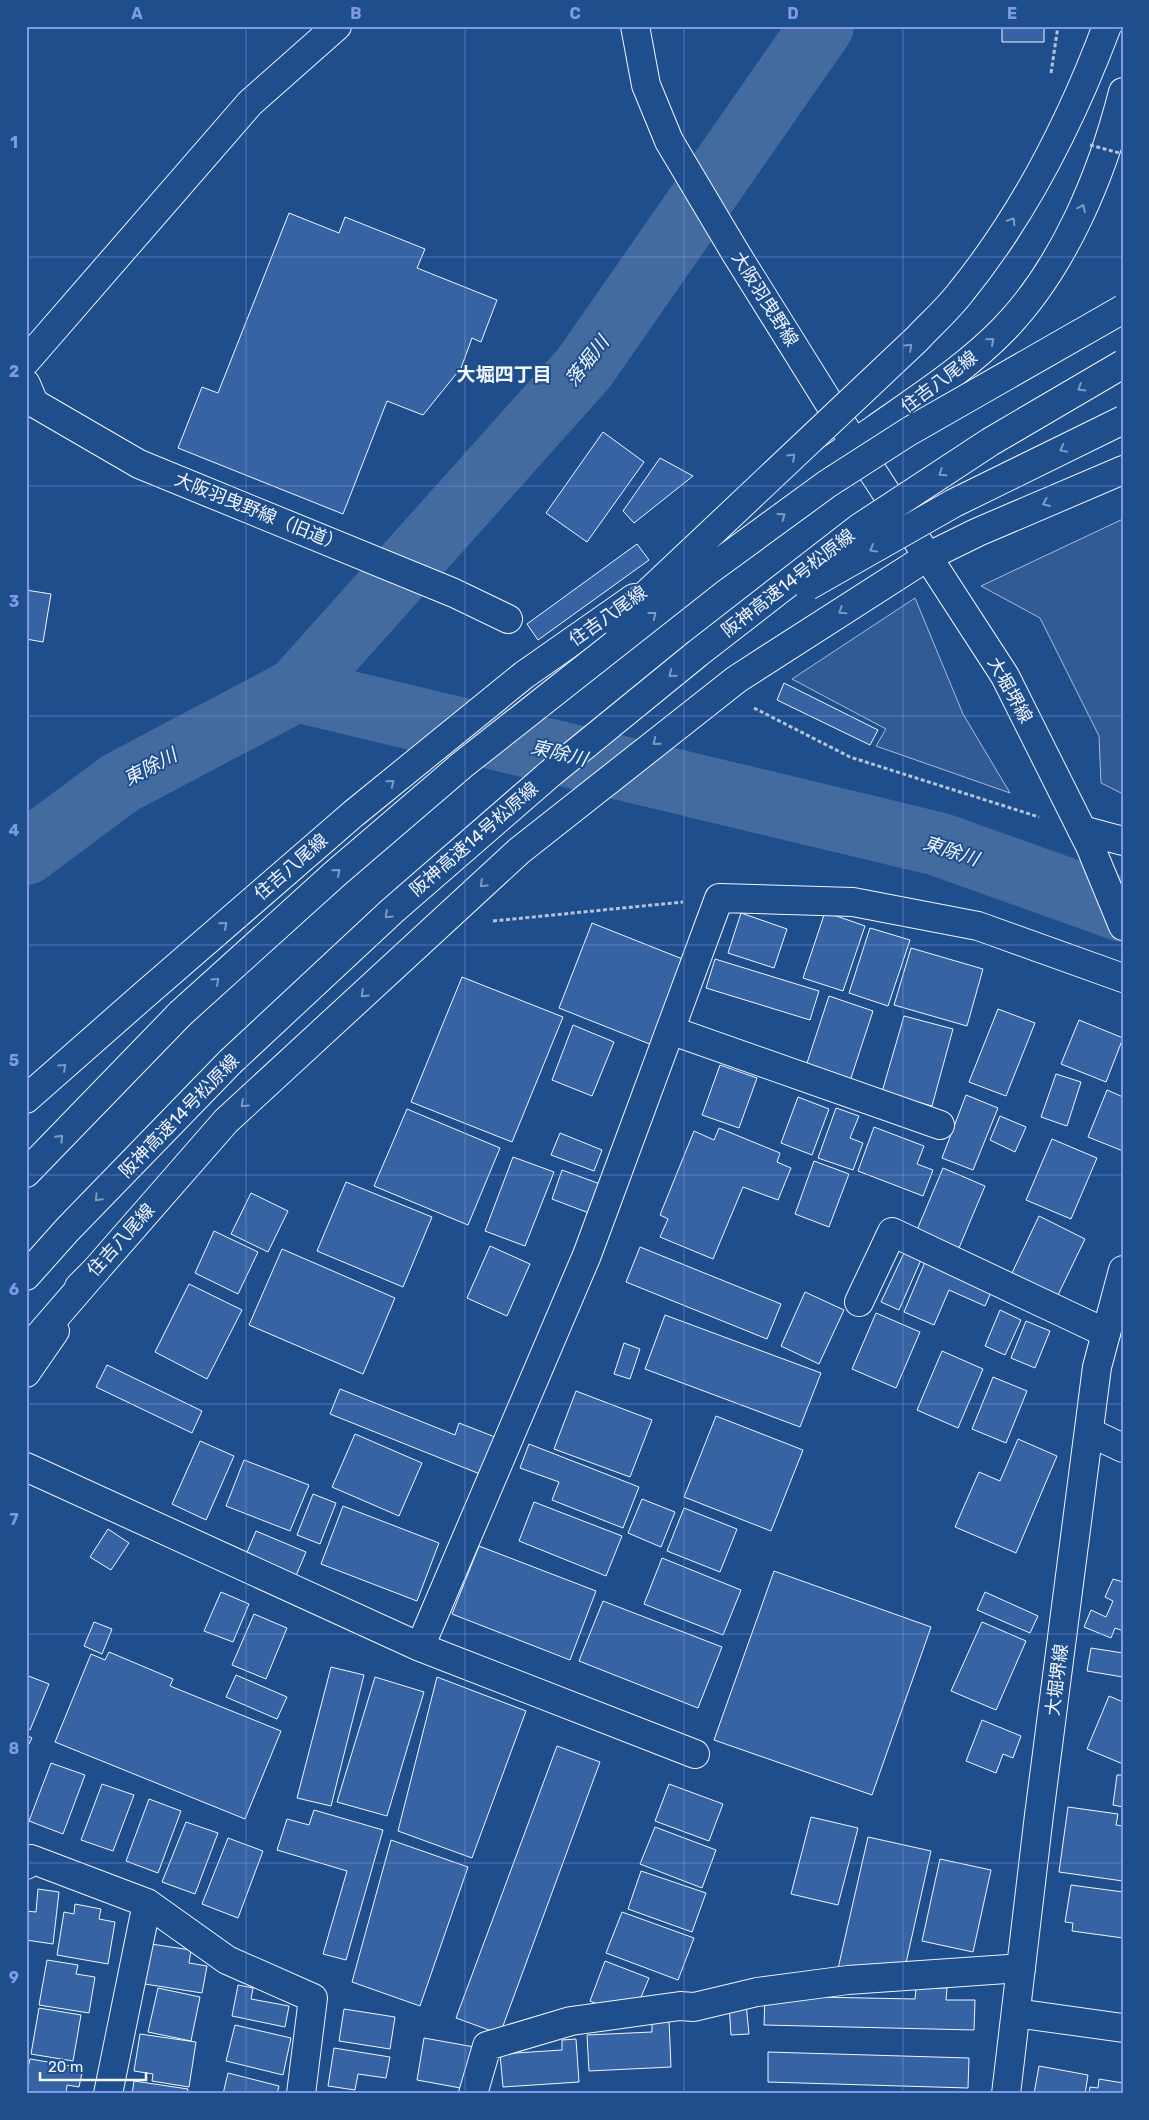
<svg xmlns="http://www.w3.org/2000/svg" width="1149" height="2120" font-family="Rubik,'Noto Sans JP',sans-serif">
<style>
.built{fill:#305b95;stroke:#a8bbd7}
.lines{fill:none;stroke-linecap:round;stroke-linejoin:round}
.river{stroke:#446ba0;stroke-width:64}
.building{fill:#3563a3;stroke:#f2f6ff}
.minor-casing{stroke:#f2f6ff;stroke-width:30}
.major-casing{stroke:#f2f6ff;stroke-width:30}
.highway-casing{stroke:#f2f6ff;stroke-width:30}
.path{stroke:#b3c4dc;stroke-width:3;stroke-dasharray:4 2.5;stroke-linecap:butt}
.minor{stroke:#1f4e8c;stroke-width:28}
.major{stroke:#1f4e8c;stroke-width:28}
.highway{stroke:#1f4e8c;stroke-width:28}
.highway-bridge-casing{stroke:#f2f6ff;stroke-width:30;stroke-linecap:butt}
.path-bridge{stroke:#b3c4dc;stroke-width:3;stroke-dasharray:4 2.5;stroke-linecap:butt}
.highway-bridge{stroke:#1f4e8c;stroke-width:28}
.oneway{stroke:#7e9ac0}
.grid{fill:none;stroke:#7d9aea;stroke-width:1;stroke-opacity:0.55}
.labels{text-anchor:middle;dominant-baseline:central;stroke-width:4;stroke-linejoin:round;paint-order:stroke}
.street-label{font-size:18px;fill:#f2f6ff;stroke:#1f4e8c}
.water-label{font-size:19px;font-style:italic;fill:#f2f6ff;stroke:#1f4e8c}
.neighbourhood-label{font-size:19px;font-weight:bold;fill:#f2f6ff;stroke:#1f4e8c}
.neatline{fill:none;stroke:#7d9aea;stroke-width:2}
.grid-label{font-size:16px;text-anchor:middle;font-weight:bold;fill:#7d9aea}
</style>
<rect width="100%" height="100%" fill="#1f4e8c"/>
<path class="built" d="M 1123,519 L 1123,794 L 1101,783 L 1099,736 L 1040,618 L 981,586 Z
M 915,598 L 963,714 L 1010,793 L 876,746 L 886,729 L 792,679 Z"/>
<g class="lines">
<path class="river" d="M 296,690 L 938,844 L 1123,910
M 26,853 L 120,783 L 296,690 L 584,368 L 822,26"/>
</g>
<path class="building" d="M 1002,26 L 1044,26 L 1044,42 L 1002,42 Z
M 289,213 L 339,233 L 345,217 L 425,249 L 417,268 L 497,300 L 481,342 L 472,338 L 461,368 L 423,415 L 387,401 L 343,514 L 178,448 L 202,387 L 218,393 Z
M 603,432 L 644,462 L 587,542 L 546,513 Z
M 660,458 L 693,476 L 634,523 L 623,511 Z
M 637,544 L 649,560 L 538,640 L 527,624 Z
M 26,590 L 51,594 L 43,642 L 26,639 Z
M 784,683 L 878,730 L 870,745 L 777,700 Z
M 825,912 L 865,926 L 843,991 L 803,978 Z
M 741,913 L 787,929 L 774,968 L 728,953 Z
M 592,923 L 685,960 L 652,1045 L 559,1008 Z
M 870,928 L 910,940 L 888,1006 L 849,993 Z
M 911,948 L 983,969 L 967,1026 L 894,1005 Z
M 715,959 L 819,991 L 810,1020 L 706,988 Z
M 462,977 L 563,1017 L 512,1142 L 411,1102 Z
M 829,996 L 873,1011 L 850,1081 L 806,1066 Z
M 998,1009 L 1035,1023 L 1006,1096 L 969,1082 Z
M 904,1016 L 953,1029 L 932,1106 L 882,1092 Z
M 1079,1020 L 1123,1038 L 1106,1082 L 1061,1064 Z
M 573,1025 L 614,1042 L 592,1096 L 552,1080 Z
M 720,1065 L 757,1078 L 739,1128 L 702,1115 Z
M 1056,1074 L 1081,1082 L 1067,1126 L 1041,1117 Z
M 1107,1090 L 1123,1097 L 1123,1151 L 1088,1137 Z
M 966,1095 L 998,1108 L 973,1170 L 942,1158 Z
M 798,1097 L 829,1109 L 812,1155 L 781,1143 Z
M 836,1108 L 859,1116 L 850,1138 L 863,1143 L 853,1170 L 818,1158 Z
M 407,1109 L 500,1148 L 468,1225 L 374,1186 Z
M 1000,1116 L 1026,1127 L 1015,1152 L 990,1140 Z
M 874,1127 L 924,1146 L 917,1164 L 933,1170 L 923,1196 L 858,1171 Z
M 719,1128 L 780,1153 L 777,1162 L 791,1168 L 778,1200 L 743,1187 L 713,1259 L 660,1237 L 668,1219 L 660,1215 L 694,1131 L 714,1140 Z
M 560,1133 L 602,1150 L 594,1171 L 551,1155 Z
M 1052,1139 L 1097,1158 L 1071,1219 L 1026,1200 Z
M 513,1157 L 554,1172 L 525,1246 L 485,1231 Z
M 814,1161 L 849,1174 L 829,1227 L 795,1214 Z
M 943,1168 L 985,1186 L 959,1248 L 917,1230 Z
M 562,1170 L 600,1184 L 589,1213 L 552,1199 Z
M 346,1182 L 432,1217 L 403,1287 L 317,1251 Z
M 251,1193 L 288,1211 L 268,1252 L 231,1234 Z
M 1039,1216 L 1085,1239 L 1058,1295 L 1012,1273 Z
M 214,1231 L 258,1252 L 238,1294 L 195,1273 Z
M 490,1246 L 530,1264 L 507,1316 L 467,1298 Z
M 640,1247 L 781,1304 L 767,1339 L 626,1282 Z
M 282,1249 L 395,1298 L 363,1374 L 249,1325 Z
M 904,1253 L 921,1260 L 899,1310 L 881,1302 Z
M 925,1262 L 992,1290 L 985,1306 L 949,1290 L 934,1325 L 904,1312 Z
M 189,1284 L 242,1310 L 207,1379 L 155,1352 Z
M 805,1292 L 844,1310 L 819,1364 L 781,1346 Z
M 1000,1310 L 1021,1320 L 1005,1355 L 985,1346 Z
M 876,1313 L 920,1332 L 896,1388 L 852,1369 Z
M 665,1315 L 821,1373 L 800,1427 L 645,1369 Z
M 1026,1321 L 1050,1331 L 1035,1368 L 1011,1358 Z
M 624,1343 L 640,1349 L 630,1379 L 614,1374 Z
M 942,1351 L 983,1369 L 958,1428 L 917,1410 Z
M 107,1365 L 202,1411 L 192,1433 L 96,1387 Z
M 993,1377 L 1027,1391 L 1006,1443 L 972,1429 Z
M 340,1389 L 455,1435 L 459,1423 L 495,1437 L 480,1474 L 330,1414 Z
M 576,1391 L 652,1420 L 630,1477 L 554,1449 Z
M 716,1416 L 803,1450 L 771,1531 L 684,1497 Z
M 355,1434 L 422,1463 L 399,1516 L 332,1487 Z
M 1018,1439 L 1057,1456 L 1016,1553 L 955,1527 L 979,1472 L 1000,1481 Z
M 200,1441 L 234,1456 L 206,1520 L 172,1504 Z
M 529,1444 L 639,1487 L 623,1528 L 552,1500 L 559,1482 L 520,1468 Z
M 244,1460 L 309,1485 L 290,1531 L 226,1506 Z
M 313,1494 L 336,1503 L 320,1544 L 297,1535 Z
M 642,1499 L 675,1512 L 661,1547 L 628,1533 Z
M 534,1502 L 622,1536 L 606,1576 L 519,1541 Z
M 343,1506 L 439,1543 L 417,1601 L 321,1564 Z
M 684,1508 L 737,1529 L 720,1572 L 667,1551 Z
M 108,1529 L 129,1543 L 111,1570 L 90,1557 Z
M 256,1531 L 306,1552 L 295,1578 L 245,1557 Z
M 479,1546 L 596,1591 L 570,1660 L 452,1614 Z
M 662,1558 L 741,1590 L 723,1635 L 644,1604 Z
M 774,1571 L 931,1627 L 872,1795 L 714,1740 Z
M 1113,1579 L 1123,1582 L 1123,1631 L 1115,1628 L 1111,1638 L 1084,1627 L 1091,1610 L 1106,1617 L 1113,1601 L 1105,1597 Z
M 221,1592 L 249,1604 L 233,1642 L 204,1631 Z
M 985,1592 L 1038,1616 L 1030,1633 L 977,1610 Z
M 603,1601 L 722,1647 L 698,1708 L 579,1661 Z
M 254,1614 L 287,1628 L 266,1679 L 232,1665 Z
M 94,1622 L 112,1629 L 102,1654 L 84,1646 Z
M 982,1622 L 1026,1641 L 996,1710 L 951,1691 Z
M 1091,1648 L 1123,1653 L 1123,1677 L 1087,1671 Z
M 109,1652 L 173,1679 L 170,1686 L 281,1731 L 245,1819 L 55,1742 L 91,1654 L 105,1660 Z
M 331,1667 L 364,1675 L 331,1806 L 297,1798 Z
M 26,1675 L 49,1684 L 30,1730 L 26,1728 Z
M 236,1675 L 287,1697 L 277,1719 L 226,1697 Z
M 375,1677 L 424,1692 L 387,1816 L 337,1802 Z
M 437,1677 L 526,1711 L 472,1858 L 398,1831 Z
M 1109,1696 L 1123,1702 L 1123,1764 L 1087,1749 Z
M 982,1720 L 1021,1736 L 1013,1758 L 1003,1754 L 996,1773 L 966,1761 Z
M 26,1735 L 32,1738 L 26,1750 Z
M 557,1746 L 600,1762 L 500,2034 L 456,2018 Z
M 51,1763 L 85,1775 L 63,1834 L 29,1821 Z
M 1117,1775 L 1123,1775 L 1123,1807 L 1113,1805 Z
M 102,1784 L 134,1795 L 113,1851 L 81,1840 Z
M 669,1784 L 723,1804 L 709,1841 L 655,1821 Z
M 149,1799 L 181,1811 L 158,1873 L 126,1861 Z
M 1068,1807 L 1118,1814 L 1116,1825 L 1123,1826 L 1123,1881 L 1059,1872 Z
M 314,1810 L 383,1830 L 346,1960 L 323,1954 L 347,1871 L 277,1850 L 287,1819 L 309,1825 Z
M 811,1817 L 858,1828 L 838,1905 L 791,1894 Z
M 186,1822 L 218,1833 L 195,1894 L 162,1882 Z
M 655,1827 L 716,1850 L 702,1888 L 640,1864 Z
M 868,1837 L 931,1851 L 906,1963 L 837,1973 Z
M 228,1838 L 263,1851 L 238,1918 L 202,1904 Z
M 391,1840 L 468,1867 L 420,2006 L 352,1982 Z
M 940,1859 L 991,1870 L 973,1952 L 922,1941 Z
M 641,1871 L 706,1893 L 692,1932 L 628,1909 Z
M 1071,1885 L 1123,1892 L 1123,1938 L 1072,1931 L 1073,1923 L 1065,1922 Z
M 38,1889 L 59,1892 L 53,1944 L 26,1940 L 26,1911 L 36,1912 Z
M 75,1904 L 101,1909 L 99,1919 L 115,1922 L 108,1964 L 57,1955 L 64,1912 L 74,1914 Z
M 622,1912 L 694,1938 L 678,1980 L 606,1953 Z
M 151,1944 L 191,1950 L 189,1963 L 207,1966 L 202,1993 L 145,1984 Z
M 47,1960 L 78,1965 L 76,1974 L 95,1977 L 89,2013 L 39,2005 Z
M 605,1961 L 649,1978 L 639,2002 L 610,2009 L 590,2001 Z
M 238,1985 L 253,1988 L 251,1999 L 289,2006 L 285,2027 L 232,2016 Z
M 158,1988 L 200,1997 L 191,2041 L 148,2032 Z
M 916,1988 L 947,1988 L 946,2000 L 975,2000 L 974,2030 L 764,2025 L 765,1996 L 915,1999 Z
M 746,2003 L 749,2034 L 731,2035 L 729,2004 Z
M 39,2008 L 81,2015 L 73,2061 L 31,2054 Z
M 344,2009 L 395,2017 L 390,2049 L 339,2041 Z
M 652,2020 L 669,2020 L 671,2067 L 589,2071 L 587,2035 L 652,2032 Z
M 235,2025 L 291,2038 L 283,2075 L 226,2061 Z
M 140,2034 L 196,2042 L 189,2087 L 152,2081 L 153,2074 L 134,2071 Z
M 424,2038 L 480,2048 L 466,2089 L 417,2080 Z
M 576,2039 L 579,2082 L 503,2087 L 500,2054 L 562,2050 L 562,2040 Z
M 334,2048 L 390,2057 L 386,2078 L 358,2074 L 355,2090 L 328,2086 Z
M 768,2052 L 969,2058 L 968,2088 L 768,2082 Z
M 30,2059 L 83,2068 L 79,2087 L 67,2085 L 66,2094 L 26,2093 L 26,2077 Z
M 1039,2066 L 1088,2075 L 1085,2094 L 1034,2094 Z
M 228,2073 L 279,2086 L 277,2094 L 223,2094 Z
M 1099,2079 L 1123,2083 L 1123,2094 L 1089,2094 L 1090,2087 L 1098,2088 Z
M 134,2081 L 188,2089 L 187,2094 L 132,2094 Z"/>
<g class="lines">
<g class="minor-casing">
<path id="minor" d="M 26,361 L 250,103 L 337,26
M 26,384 L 34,403 L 139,464 L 454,593 L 508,619
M 1082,830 L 1123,841
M 670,1030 L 940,1125
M 859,1302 L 892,1232 L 1106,1333
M 26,1373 L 55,1331
M 1089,1432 L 1123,1448
M 26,1467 L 420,1647 L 695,1754
M 420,1647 L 587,1255 L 719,898 L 853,902 L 978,926 L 1123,978
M 26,1865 L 31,1859 L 147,1903 L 227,1960 L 313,1998 L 301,2094
M 1016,2013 L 1123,2028
M 108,2094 L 147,1903
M 473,2094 L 487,2046 L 571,2021 L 680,2006 L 694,2007 L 757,1992 L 848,1980 L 1021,1968"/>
</g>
<g class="major-casing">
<path id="major" d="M 635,26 L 646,85 L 669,141 L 735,252 L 854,443 L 1005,676 L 1090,846 L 1123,926
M 714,542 C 768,504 821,466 875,429 C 919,398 966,368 1004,329 C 1064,267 1102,175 1123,92
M 26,1099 L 143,996 L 353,814 L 524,675 L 634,598
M 79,1287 L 95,1271 L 226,1121 L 519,851 L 737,679 L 927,557 L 978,532 L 1123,470
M 1006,2094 L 1039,1815 L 1097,1367 L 1123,1270"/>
</g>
<g class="highway-casing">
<path id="highway" d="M 26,1173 L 180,1014
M 26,1276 L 68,1229 L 230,1062
M 26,1351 L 95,1271"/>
</g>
<path class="path" d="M 1051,73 L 1058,26
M 754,708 L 850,757 L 1039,817
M 493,921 L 683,902"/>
<use href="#minor" class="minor"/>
<use href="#major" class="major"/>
<use href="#highway" class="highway"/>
<g class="highway-bridge-casing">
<path id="highway-bridge" d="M 808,586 L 954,503 L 1123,420
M 616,623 L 917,339 C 931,324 948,309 961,292 C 1025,213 1071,122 1107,26
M 180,1014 L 336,873 L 462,765 L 708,571 L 827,484 L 908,432 L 1123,309
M 230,1062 L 392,911 L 552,772 L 698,653 L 859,528 L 990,442 L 1123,364"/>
</g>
<path class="path-bridge" d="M 1090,145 L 1123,154"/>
<use href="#highway-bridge" class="highway-bridge"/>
</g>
<defs><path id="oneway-chevron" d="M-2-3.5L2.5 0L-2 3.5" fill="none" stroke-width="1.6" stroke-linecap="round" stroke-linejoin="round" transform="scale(1.25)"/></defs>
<g class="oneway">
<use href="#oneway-chevron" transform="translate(1082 208) rotate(-65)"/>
<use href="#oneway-chevron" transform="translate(1012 221) rotate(-58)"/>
<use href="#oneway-chevron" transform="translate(991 341) rotate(-41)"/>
<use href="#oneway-chevron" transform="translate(909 347) rotate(-43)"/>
<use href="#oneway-chevron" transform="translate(1081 388) rotate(149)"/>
<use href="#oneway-chevron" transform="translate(1063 449) rotate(154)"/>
<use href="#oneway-chevron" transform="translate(792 457) rotate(-43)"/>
<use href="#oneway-chevron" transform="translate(942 473) rotate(147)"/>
<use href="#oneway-chevron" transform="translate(1046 503) rotate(157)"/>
<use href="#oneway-chevron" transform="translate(782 516) rotate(-36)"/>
<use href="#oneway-chevron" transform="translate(873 549) rotate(151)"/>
<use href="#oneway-chevron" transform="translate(842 611) rotate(147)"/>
<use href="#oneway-chevron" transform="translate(653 615) rotate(-38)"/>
<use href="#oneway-chevron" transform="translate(672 674) rotate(141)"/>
<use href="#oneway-chevron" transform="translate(656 742) rotate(141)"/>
<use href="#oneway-chevron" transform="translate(391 783) rotate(-39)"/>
<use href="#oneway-chevron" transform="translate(337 872) rotate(-41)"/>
<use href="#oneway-chevron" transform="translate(483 884) rotate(137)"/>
<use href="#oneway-chevron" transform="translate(388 915) rotate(137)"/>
<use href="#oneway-chevron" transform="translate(224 925) rotate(-41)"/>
<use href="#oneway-chevron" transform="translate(216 981) rotate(-42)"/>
<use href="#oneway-chevron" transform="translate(364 994) rotate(137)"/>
<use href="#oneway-chevron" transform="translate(63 1067) rotate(-42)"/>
<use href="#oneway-chevron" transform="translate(244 1104) rotate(137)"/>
<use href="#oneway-chevron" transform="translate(60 1138) rotate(-46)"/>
<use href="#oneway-chevron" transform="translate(98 1198) rotate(134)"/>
</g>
<path class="grid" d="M 246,26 L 246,2094M 465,26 L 465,2094M 684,26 L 684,2094M 903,26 L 903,2094M 26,257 L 1123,257M 26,486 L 1123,486M 26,716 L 1123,716M 26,945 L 1123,945M 26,1175 L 1123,1175M 26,1404 L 1123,1404M 26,1634 L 1123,1634M 26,1863 L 1123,1863"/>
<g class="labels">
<g class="street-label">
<text transform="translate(765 299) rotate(58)">大阪羽曳野線</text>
<text transform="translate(939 382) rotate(-37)">住吉八尾線</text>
<text transform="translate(259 512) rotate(22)">大阪羽曳野線（旧道）</text>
<text transform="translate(788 583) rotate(-38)">阪神高速14号松原線</text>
<text transform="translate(608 616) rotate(-35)">住吉八尾線</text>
<text transform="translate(1010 690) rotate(61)">大堀堺線</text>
<text transform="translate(474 839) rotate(-41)">阪神高速14号松原線</text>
<text transform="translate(291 867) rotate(-41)">住吉八尾線</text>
<text transform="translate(179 1116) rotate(-46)">阪神高速14号松原線</text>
<text transform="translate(121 1240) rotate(-48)">住吉八尾線</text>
<text transform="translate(1057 1680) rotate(-83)">大堀堺線</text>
</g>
<g class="water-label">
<text transform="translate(587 361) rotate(-52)">落堀川</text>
<text transform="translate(559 753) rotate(14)">東除川</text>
<text transform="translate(150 767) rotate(-28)">東除川</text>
<text transform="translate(951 851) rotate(18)">東除川</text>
</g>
<g class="neighbourhood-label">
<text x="504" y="374">大堀四丁目</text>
</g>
</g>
<rect width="1149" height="2120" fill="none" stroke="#1f4e8c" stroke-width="55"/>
<path d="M40 2072v8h106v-8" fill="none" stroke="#f2f6ff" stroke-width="2.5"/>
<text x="48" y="2072" font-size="15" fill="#f2f6ff" stroke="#1f4e8c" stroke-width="4" paint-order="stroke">20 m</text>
<rect x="28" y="28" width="1094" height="2064" class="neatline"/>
<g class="grid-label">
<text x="137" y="19">A</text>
<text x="356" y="19">B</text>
<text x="575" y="19">C</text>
<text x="793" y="19">D</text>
<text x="1012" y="19">E</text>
<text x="14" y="148">1</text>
<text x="14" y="377">2</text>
<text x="14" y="607">3</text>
<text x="14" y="836">4</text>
<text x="14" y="1066">5</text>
<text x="14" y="1295">6</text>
<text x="14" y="1525">7</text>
<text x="14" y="1754">8</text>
<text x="14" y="1983">9</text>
</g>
</svg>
